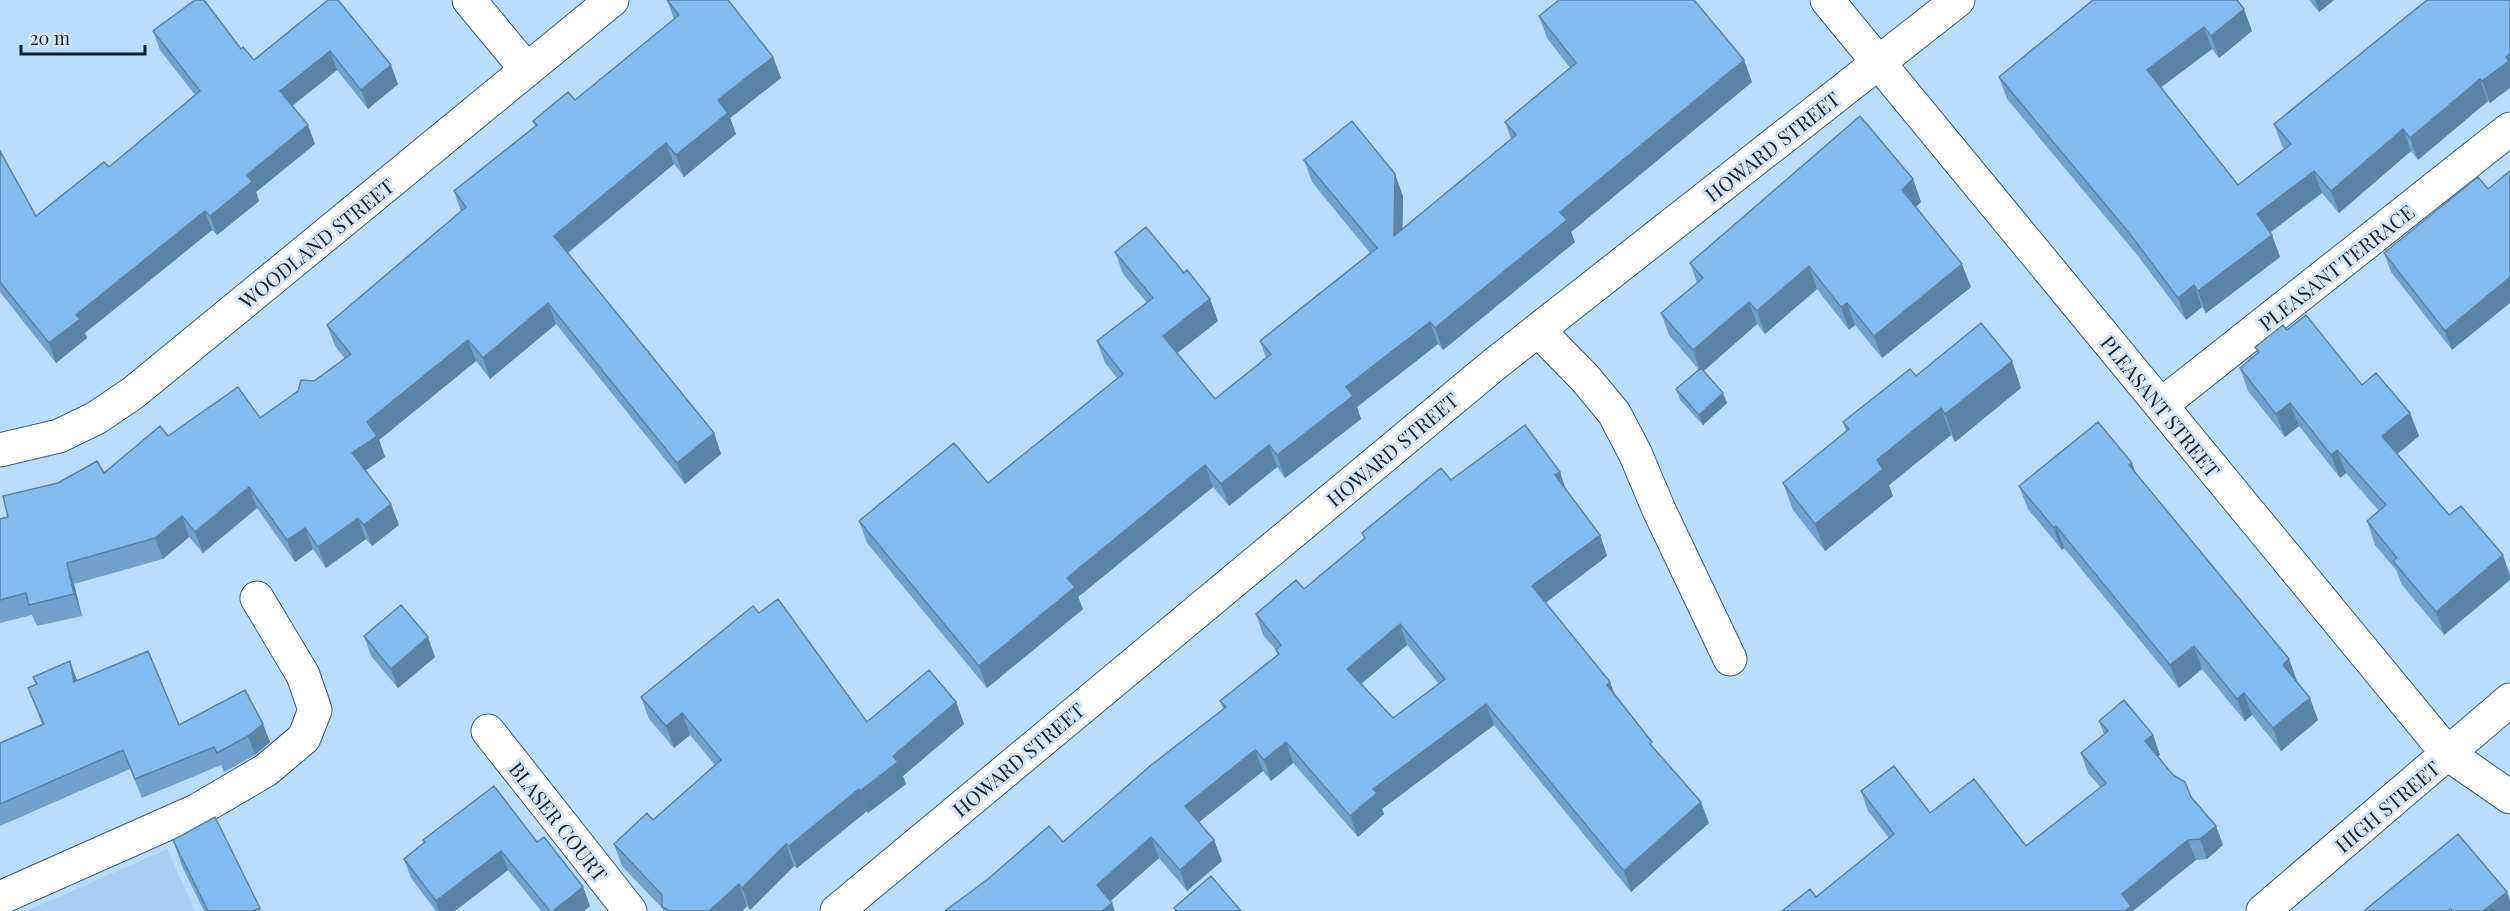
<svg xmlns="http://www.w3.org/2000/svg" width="2510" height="911" font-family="'Playfair Display',serif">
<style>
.built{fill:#a9cff3}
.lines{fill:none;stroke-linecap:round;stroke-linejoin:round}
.minor-casing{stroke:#375e81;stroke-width:35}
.minor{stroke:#fff;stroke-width:33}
.wall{fill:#70a1cc;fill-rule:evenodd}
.shaded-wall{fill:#5b83a6}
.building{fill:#82bbed;stroke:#5b83a6;stroke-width:1.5;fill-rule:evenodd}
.labels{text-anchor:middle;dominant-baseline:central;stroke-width:6;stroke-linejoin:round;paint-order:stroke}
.street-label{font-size:20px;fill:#0d1e2d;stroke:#d6e7f8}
</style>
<rect width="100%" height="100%" fill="#badcfd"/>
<path class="built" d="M 167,849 L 195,911 L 27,911 Z"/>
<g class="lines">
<g class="minor-casing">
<path id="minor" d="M 469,0 L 527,70
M 1827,0 L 2448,754 L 2510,797
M 1538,330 L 1584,377 L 1614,413 L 1635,453 L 1659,510 L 1730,659
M 2161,405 L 2510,129
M 0,450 L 59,436 L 96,418 L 133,393 L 612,0
M 488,731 L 630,911
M 0,898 L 196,811 L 266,770 L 304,738 L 315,710 L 303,675 L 257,598
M 837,911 L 1496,363 L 1958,0
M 2263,911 L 2510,700"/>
</g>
<use href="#minor" class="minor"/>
</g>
<path class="wall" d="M 328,0 L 398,84 L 368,109 L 337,70 L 292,106 L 315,144 L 256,192 L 259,201 L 217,235 L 212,230 L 85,333 L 87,338 L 56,363 L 0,292 L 0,151 L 36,216 L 109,167 L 195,95 L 160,50 L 153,31 L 241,49 L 254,60 Z
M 667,0 L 773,57 L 781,78 L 730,118 L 736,134 L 684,177 L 674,164 L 568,253 L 714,433 L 721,454 L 685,484 L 556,324 L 490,379 L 476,361 L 379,440 L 385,457 L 365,471 L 391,504 L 399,525 L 372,546 L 366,539 L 326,568 L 313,549 L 295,562 L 257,508 L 203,553 L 189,537 L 163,559 L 74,584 L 82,616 L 37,626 L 32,615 L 0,623 L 0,519 L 8,517 L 104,473 L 168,436 L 260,418 L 345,359 L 335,346 L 327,325 L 461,212 L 454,191 L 535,127 L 533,121 L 575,100 L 674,19 Z
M 2093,0 L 2252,31 L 2219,58 L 2212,49 L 2161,87 L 2238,185 L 2285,149 L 2282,146 L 2274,124 L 2510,0 L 2490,103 L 2488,101 L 2418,160 L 2411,151 L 2339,213 L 2322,193 L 2271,232 L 2280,257 L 2206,313 L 2202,307 L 2186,320 L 2138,256 L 2007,99 L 1999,77 Z
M 2309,0 L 2334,0 L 2319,12 Z
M 1539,16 L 1744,60 L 1752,82 L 1571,232 L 1575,242 L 1532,277 L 1443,350 L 1438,344 L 1357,407 L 1361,419 L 1285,478 L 1277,467 L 1229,506 L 1213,487 L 1078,597 L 1083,609 L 987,688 L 867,543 L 859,521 L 988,483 L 1117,378 L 1105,363 L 1097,341 L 1147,303 L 1123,274 L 1115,252 L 1184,273 L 1210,299 L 1218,321 L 1177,353 L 1215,399 L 1266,358 L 1260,341 L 1370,253 L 1312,182 L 1304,160 L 1403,196 L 1402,229 L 1511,139 L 1505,122 L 1570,68 L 1547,38 Z
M 2478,177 L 2452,350 L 2391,272 L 2384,253 Z
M 1913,179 L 1921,202 L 1916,207 L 1971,287 L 1882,358 L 1855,325 L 1849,330 L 1817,289 L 1765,334 L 1757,324 L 1704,371 L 1727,403 L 1703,425 L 1680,400 L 1676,389 L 1699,370 L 1669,335 L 1661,313 L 1697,283 L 1690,263 Z
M 2287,330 L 2362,385 L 2410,413 L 2419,436 L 2397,454 L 2444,635 L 2402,585 L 2396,570 L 2375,545 L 2367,521 L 2379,511 L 2346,473 L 2340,478 L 2299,426 L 2285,437 L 2248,391 L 2240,368 L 2258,353 L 2255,347 Z
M 2012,361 L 2021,388 L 1955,442 L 1951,435 L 1889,485 L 1893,496 L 1825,551 L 1793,510 L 1783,483 L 1846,431 L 1843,422 L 1916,376 Z
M 2136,473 L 2289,659 L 2297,682 L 2318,720 L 2281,751 L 2252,715 L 2245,721 L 2202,669 L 2179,688 L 2064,548 L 2062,550 L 2028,509 L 2019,486 Z
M 1451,480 L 1567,491 L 1600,535 L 1607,556 L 1545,603 L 1709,823 L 1631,892 L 1494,725 L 1382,809 L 1384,814 L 1358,837 L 1293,763 L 1271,781 L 1263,771 L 1199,822 L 1214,840 L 1222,861 L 1187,891 L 1159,858 L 1110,901 L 1063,842 L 1223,709 L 1220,701 L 1278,655 L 1276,650 L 1263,635 L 1256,614 L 1304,589 L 1364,539 L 1362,533 ZM 1407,645 L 1439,684 L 1393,718 L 1361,684 Z
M 759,613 L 867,722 L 956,702 L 964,724 L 903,776 L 906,784 L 868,813 L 867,811 L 797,868 L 794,866 L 750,910 L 747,906 L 742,911 L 663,911 L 663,909 L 622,866 L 614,844 L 653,820 L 715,765 L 690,735 L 674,748 L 649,719 L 641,697 Z
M 364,636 L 435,657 L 398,688 L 371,656 Z
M 33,677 L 77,680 L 179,725 L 245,690 L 270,742 L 255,755 L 224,772 L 221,765 L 142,798 L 130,769 L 0,826 L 0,743 L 42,724 L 28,688 L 36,685 Z
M 2099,721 L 2153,735 L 2160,755 L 2158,756 L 2216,826 L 2223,845 L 2207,859 L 2196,860 L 2133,910 L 1816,897 L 1889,838 L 1868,811 L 1861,791 L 1930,813 L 2026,846 L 2101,788 L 2088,773 L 2081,753 L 2104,734 Z
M 173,840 L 260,908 L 261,911 L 204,911 L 182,866 Z
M 423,840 L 537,842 L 583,887 L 590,906 L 584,911 L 541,911 L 508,870 L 455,911 L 436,911 L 411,878 L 404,859 L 424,843 Z"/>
<path class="shaded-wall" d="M 2315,0 L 2334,0 L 2319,12 Z
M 2244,9 L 2252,31 L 2219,58 L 2211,36 Z
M 2204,27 L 2212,49 L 2155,92 L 2147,70 Z
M 330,51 L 337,70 L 287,110 L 280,91 Z
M 2510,53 L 2510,88 L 2490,103 L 2482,81 Z
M 773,57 L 781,78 L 730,118 L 736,134 L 684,177 L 676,155 L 718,100 Z
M 1744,60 L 1752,82 L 1571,232 L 1575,242 L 1443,350 L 1435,328 L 1560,212 Z
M 391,65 L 398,84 L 368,109 L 361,90 Z
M 2480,79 L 2488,101 L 2418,160 L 2410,138 Z
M 308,125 L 315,144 L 256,192 L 259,201 L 217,235 L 210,216 L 247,175 Z
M 2403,129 L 2411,151 L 2339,213 L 2331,191 Z
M 666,143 L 674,164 L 562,257 L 554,236 Z
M 2314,171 L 2322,193 L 2265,236 L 2257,214 Z
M 1395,174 L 1403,196 L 1402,258 L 1394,236 Z
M 1913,179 L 1921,202 L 1910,212 L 1902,190 Z
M 205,211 L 212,230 L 85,333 L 87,338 L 56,363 L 49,343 L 76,315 Z
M 2272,235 L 2280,257 L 2206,313 L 2198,291 Z
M 1962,264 L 1971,287 L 1882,358 L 1874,336 Z
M 1809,266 L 1817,289 L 1765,334 L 1757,311 Z
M 2510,277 L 2510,303 L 2452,350 L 2445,331 Z
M 2194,285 L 2202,307 L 2186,320 L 2178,298 Z
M 1210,299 L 1218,321 L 1171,358 L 1163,336 Z
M 1749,302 L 1757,324 L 1701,373 L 1693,350 Z
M 548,303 L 556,324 L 490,379 L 483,358 Z
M 1847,303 L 1855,325 L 1849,330 L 1841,307 Z
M 1430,322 L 1438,344 L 1357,407 L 1361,419 L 1285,478 L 1277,455 L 1346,387 Z
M 468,340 L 476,361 L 379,440 L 385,457 L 359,475 L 352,453 L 367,422 Z
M 2012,361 L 2021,388 L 1955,442 L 1945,414 Z
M 1723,393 L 1727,403 L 1703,425 L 1699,415 Z
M 2290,403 L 2299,426 L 2285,437 L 2276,414 Z
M 1941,408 L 1951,435 L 1889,485 L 1893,496 L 1825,551 L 1815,524 L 1877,460 Z
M 2410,413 L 2419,436 L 2391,459 L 2382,436 Z
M 714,433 L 721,454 L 685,484 L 677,463 Z
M 1269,445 L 1277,467 L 1229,506 L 1221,484 Z
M 2337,450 L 2346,473 L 2340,478 L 2331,455 Z
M 2132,463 L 2140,485 L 2129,465 Z
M 1205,465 L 1213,487 L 1078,597 L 1083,609 L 987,688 L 979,666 L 1067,578 Z
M 1560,472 L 1567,493 L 1555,475 Z
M 249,487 L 257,508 L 203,553 L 195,532 Z
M 391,504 L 399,525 L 372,546 L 364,525 Z
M 182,516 L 189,537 L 163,559 L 155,538 Z
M 358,518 L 366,539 L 326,568 L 318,547 Z
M 2056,526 L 2064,548 L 2062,550 L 2053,527 Z
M 305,528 L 313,549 L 295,562 L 287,540 Z
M 1600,535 L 1607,556 L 1540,607 L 1532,586 Z
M 2503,555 L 2510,575 L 2510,580 L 2444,635 L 2436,612 Z
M 67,563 L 74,584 L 82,616 L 74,594 Z
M 1400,624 L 1407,645 L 1355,689 L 1347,669 Z
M 428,637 L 435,657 L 398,688 L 391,669 Z
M 2194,646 L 2202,669 L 2179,688 L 2170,665 Z
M 2289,659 L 2297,681 L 2291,687 L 2283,665 Z
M 70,661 L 77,680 L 81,700 L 74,682 Z
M 1610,682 L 1618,703 L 1607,685 Z
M 2244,693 L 2252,715 L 2245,721 L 2237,699 Z
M 2310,698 L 2318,720 L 2281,751 L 2273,728 Z
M 956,702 L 964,724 L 903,776 L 906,784 L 868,813 L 860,791 L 893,756 Z
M 1486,704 L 1494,725 L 1382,809 L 1384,814 L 1358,837 L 1350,816 L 1373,789 Z
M 682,713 L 690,735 L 674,748 L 666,726 Z
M 263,724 L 270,742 L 255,755 L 248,736 Z
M 2153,735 L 2160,755 L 2152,761 L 2145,741 Z
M 1286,742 L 1293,763 L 1271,781 L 1264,760 Z
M 1255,750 L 1263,771 L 1193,827 L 1185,806 Z
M 859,789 L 867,811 L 797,868 L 789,846 Z
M 1701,802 L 1709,823 L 1631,892 L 1624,871 Z
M 2216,826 L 2223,845 L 2207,859 L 2200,839 Z
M 1151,837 L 1159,858 L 1105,906 L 1097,885 Z
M 1214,840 L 1222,861 L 1187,891 L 1180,870 Z
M 2188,840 L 2196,860 L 2133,911 L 2125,911 L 2122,894 Z
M 786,844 L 794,866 L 750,910 L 742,888 Z
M 501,851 L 508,870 L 455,911 L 439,911 L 436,901 Z
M 739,884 L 747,906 L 742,911 L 709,911 Z
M 583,887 L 590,906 L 584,911 L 553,911 Z
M 2507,892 L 2510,901 L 2510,911 L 2483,911 Z
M 1112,903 L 1115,911 L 1102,911 Z"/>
<path class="building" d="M 195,0 L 204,0 L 241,49 L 243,47 L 254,60 L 328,0 L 338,0 L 391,65 L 361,90 L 330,51 L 280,91 L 308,125 L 247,175 L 252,182 L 210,216 L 205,211 L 76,315 L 80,319 L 49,343 L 0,282 L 0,151 L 36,216 L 104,162 L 109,167 L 200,91 L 153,31 Z
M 667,0 L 728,0 L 773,57 L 718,100 L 728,113 L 676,155 L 666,143 L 554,236 L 714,433 L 677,463 L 548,303 L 483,358 L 468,340 L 367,422 L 377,436 L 352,453 L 391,504 L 364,525 L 358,518 L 318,547 L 305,528 L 287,540 L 249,487 L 195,532 L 182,516 L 155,538 L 67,563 L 74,594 L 29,605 L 26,593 L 0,600 L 0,519 L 8,517 L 3,496 L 58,483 L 97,461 L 104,473 L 160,426 L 168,436 L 238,387 L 260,418 L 298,391 L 301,380 L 314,381 L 351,354 L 327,325 L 466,207 L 454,191 L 537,125 L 533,121 L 568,92 L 575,100 L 679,15 Z
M 1559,0 L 1694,0 L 1744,60 L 1560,212 L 1567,220 L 1524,255 L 1435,328 L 1430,322 L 1346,387 L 1353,396 L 1277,455 L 1269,445 L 1221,484 L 1205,465 L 1067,578 L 1075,587 L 979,666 L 859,521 L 954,443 L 988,483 L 1123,374 L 1097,341 L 1153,298 L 1115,252 L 1146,227 L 1184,273 L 1187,270 L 1210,299 L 1163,336 L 1215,399 L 1271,354 L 1260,341 L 1377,248 L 1304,160 L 1352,121 L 1395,174 L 1394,236 L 1516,135 L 1505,122 L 1576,63 L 1539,16 Z
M 2093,0 L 2237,0 L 2244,9 L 2211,36 L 2204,27 L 2147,70 L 2238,185 L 2291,144 L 2274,124 L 2427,0 L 2510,0 L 2510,53 L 2506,57 L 2509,61 L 2482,81 L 2480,79 L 2410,138 L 2403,129 L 2331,191 L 2314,171 L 2257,214 L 2272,235 L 2198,291 L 2194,285 L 2178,298 L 2130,234 L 1999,77 Z
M 1860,116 L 1913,179 L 1902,190 L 1962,264 L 1874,336 L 1847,303 L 1841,307 L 1809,266 L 1757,311 L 1749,302 L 1693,350 L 1661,313 L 1703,278 L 1690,263 Z
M 2510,171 L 2510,277 L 2445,331 L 2384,253 L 2478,177 L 2488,189 Z
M 2306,315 L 2362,385 L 2376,373 L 2410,413 L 2382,436 L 2449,515 L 2461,506 L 2503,555 L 2436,612 L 2393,561 L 2397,558 L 2367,521 L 2386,505 L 2337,450 L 2331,455 L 2290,403 L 2276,414 L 2240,368 L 2259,352 L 2255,347 L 2283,325 L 2287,330 Z
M 1981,323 L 2012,361 L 1945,414 L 1941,408 L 1877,460 L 1883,469 L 1815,524 L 1783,483 L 1849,429 L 1843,422 L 1910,369 L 1916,376 Z
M 1701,368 L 1723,393 L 1699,415 L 1676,389 Z
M 2098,422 L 2132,463 L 2129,465 L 2289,659 L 2283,665 L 2310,698 L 2273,728 L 2244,693 L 2237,699 L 2194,646 L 2170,665 L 2056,526 L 2053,527 L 2019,486 Z
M 1525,425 L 1560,472 L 1555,475 L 1600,535 L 1532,586 L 1610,682 L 1607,685 L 1652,742 L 1650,744 L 1701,802 L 1624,871 L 1486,704 L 1373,789 L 1377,793 L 1350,816 L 1286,742 L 1264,760 L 1255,750 L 1185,806 L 1214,840 L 1180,870 L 1151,837 L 1097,885 L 1112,903 L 1102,911 L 945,911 L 988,879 L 1049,826 L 1063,842 L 1150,766 L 1226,707 L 1220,701 L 1279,654 L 1276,650 L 1281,645 L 1256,614 L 1296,580 L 1304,589 L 1365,538 L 1362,533 L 1441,468 L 1451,480 ZM 1400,624 L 1445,679 L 1393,718 L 1347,669 Z
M 778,599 L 867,722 L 929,670 L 956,702 L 893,756 L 898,762 L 860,791 L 859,789 L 789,846 L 786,844 L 742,888 L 739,884 L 709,911 L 670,911 L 662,907 L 662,895 L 614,844 L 647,813 L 653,820 L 721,760 L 682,713 L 666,726 L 641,697 L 753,606 L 759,613 Z
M 401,605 L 428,637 L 391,669 L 364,636 Z
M 148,651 L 179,725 L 245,690 L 263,724 L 248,736 L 217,753 L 214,747 L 135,779 L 123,750 L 0,804 L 0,743 L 44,724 L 28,688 L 37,684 L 33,677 L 70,661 L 74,682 Z
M 2124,700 L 2153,735 L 2145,741 L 2173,775 L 2185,782 L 2191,797 L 2216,826 L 2200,839 L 2188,840 L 2122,894 L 2131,906 L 2125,911 L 1782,911 L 1810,889 L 1816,897 L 1894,834 L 1861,791 L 1894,766 L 1930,813 L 1974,779 L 2026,846 L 2106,783 L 2081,753 L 2108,731 L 2099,721 Z
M 494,786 L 537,842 L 544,837 L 583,887 L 553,911 L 550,911 L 501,851 L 436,901 L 404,859 L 425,842 L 423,840 Z
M 215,817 L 260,908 L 253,911 L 208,911 L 173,840 Z
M 2458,834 L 2507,892 L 2483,911 L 2452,911 L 2451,909 L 2448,911 L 2364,911 Z
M 1211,876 L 1241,911 L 1176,911 L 1174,908 Z"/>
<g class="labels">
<g class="street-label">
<text transform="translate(1772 146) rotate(-38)">HOWARD STREET</text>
<text transform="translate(316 243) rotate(-39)">WOODLAND STREET</text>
<text transform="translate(2336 267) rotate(-38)">PLEASANT TERRACE</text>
<text transform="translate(2161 406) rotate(51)">PLEASANT STREET</text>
<text transform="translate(1392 449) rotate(-40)">HOWARD STREET</text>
<text transform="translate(1018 759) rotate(-40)">HOWARD STREET</text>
<text transform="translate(2387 806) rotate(-40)">HIGH STREET</text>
<text transform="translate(559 821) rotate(52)">BLASER COURT</text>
</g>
</g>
<path d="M21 45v9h124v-9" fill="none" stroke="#0d1e2d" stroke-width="3"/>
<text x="30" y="45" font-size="18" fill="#0d1e2d" stroke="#d6e7f8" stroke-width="4.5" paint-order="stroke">20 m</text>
</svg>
